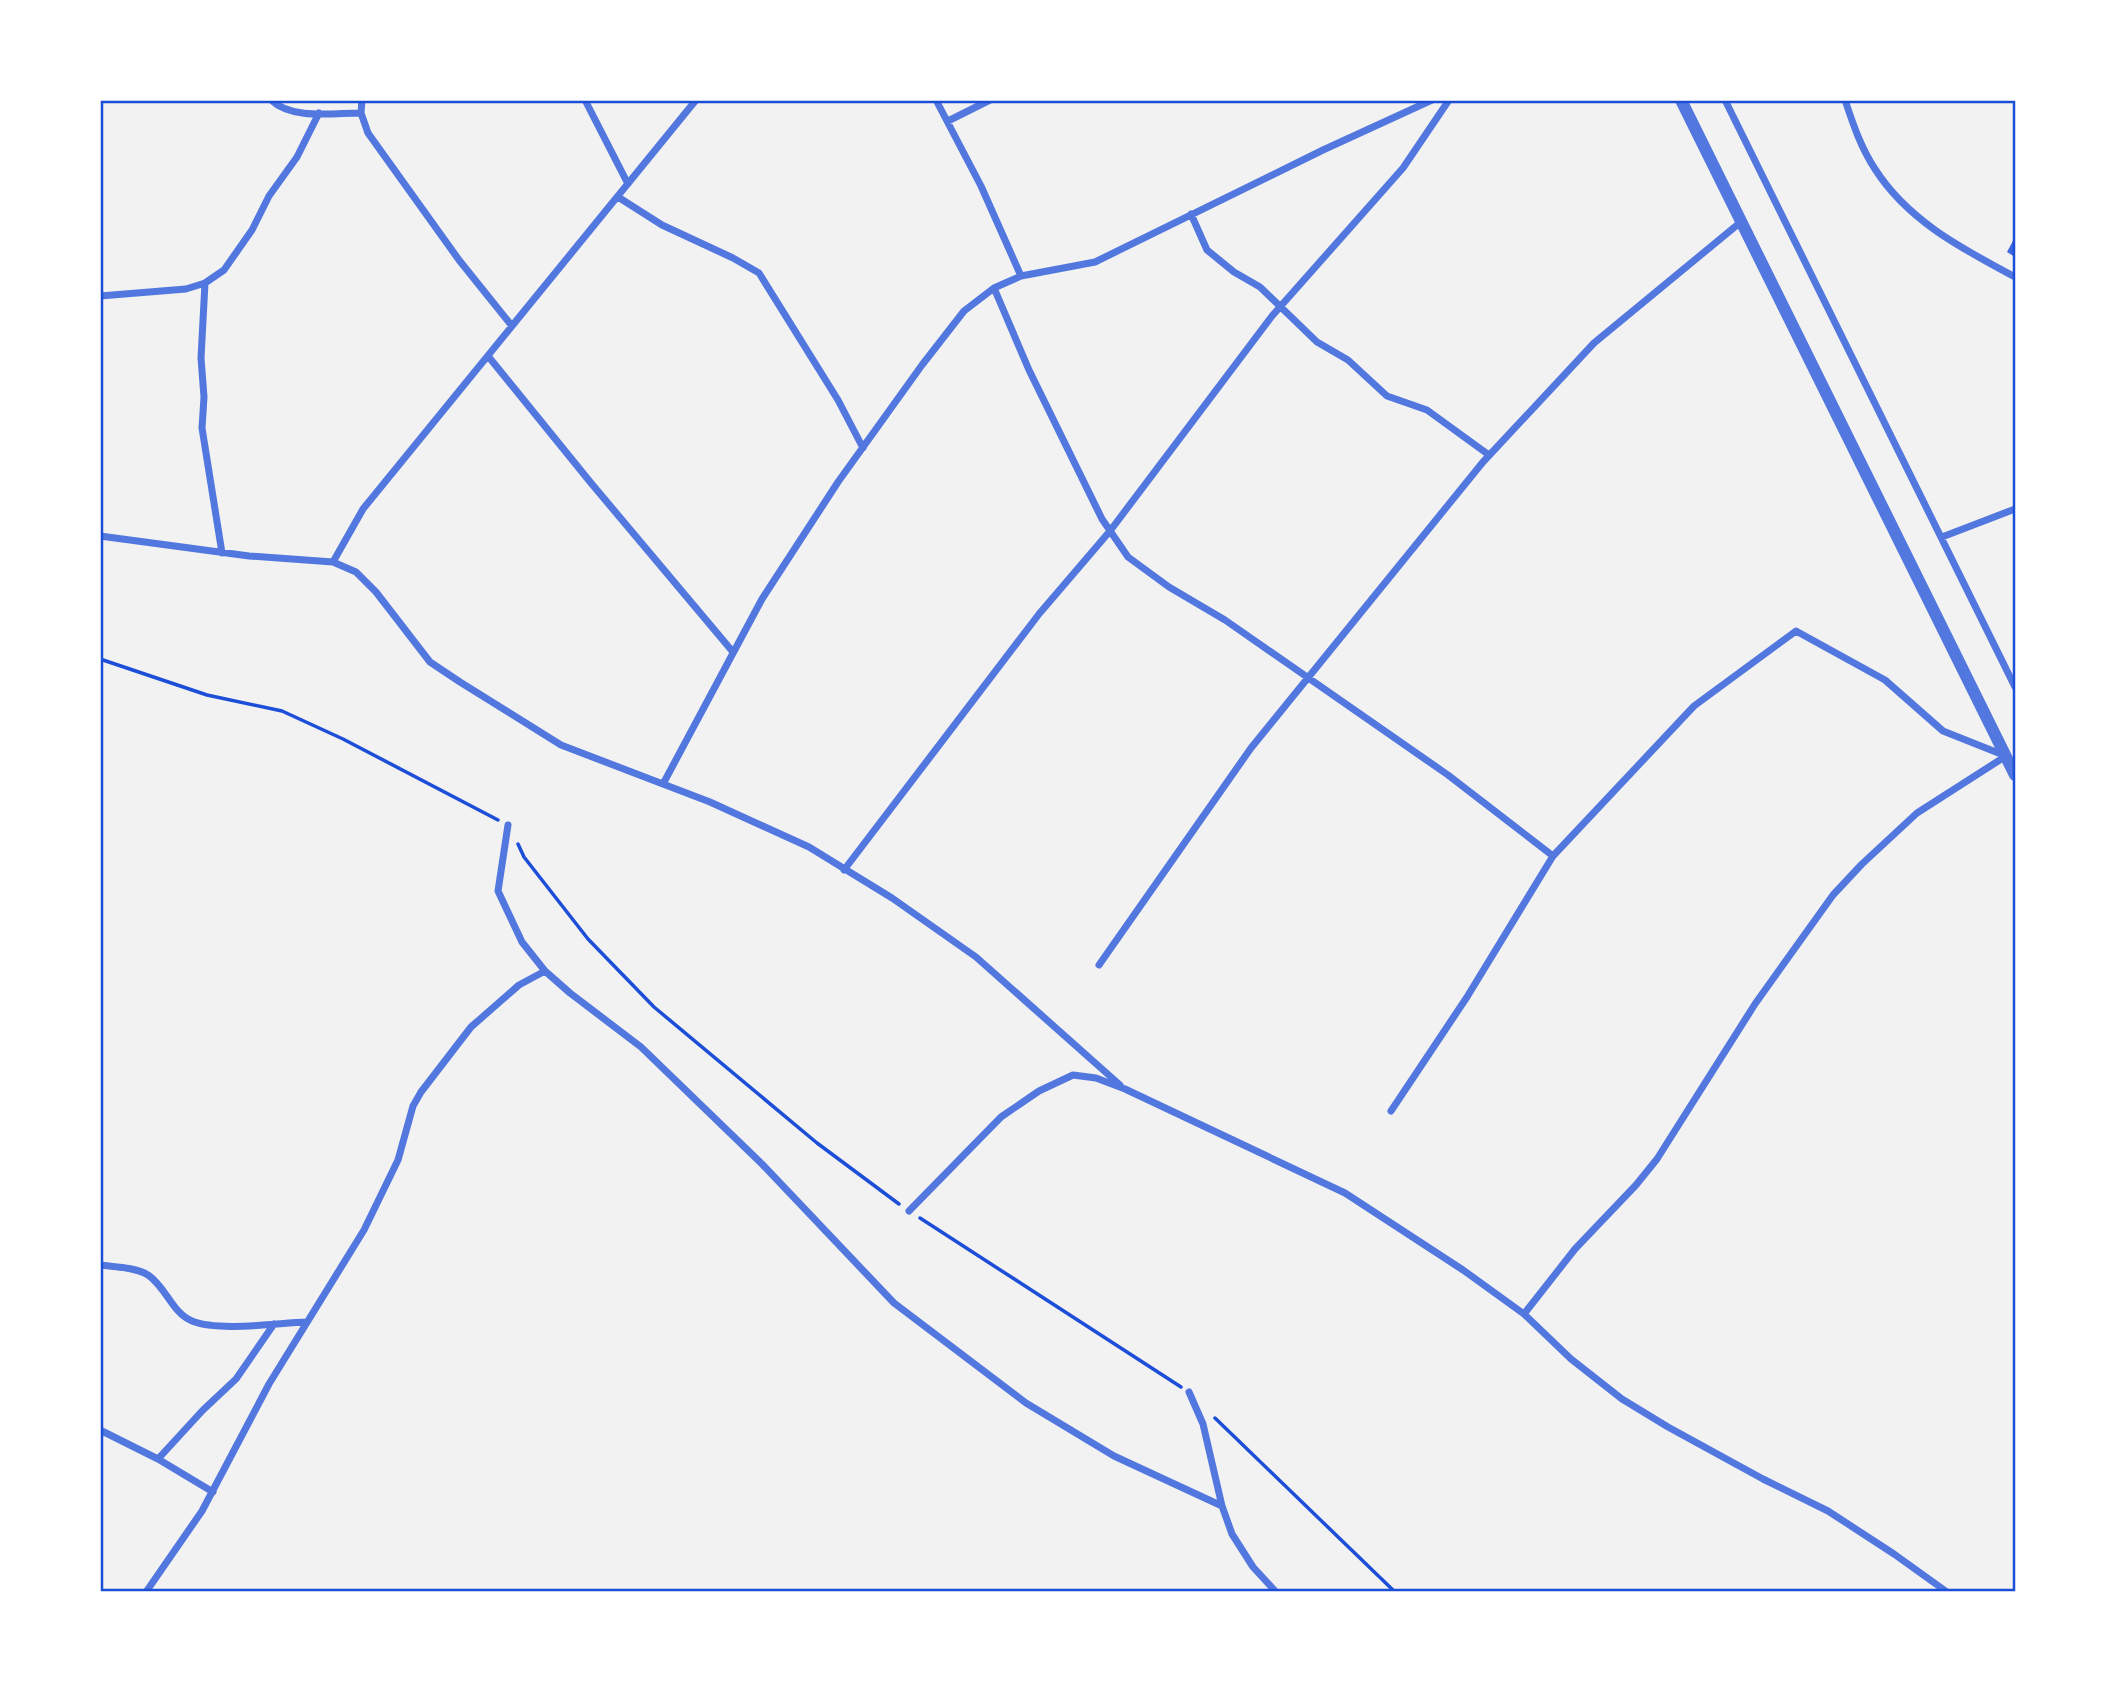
<svg xmlns="http://www.w3.org/2000/svg" width="2115" height="1692" font-family="Manrope,sans-serif">
<style>
.building{fill:#3d67dc}
.lines{fill:none;stroke-linecap:round;stroke-linejoin:round}
.path{stroke:#1d4ed8;stroke-width:3.5}
.minor{stroke:#5277de;stroke-width:7}
.tertiary{stroke:#5277de;stroke-width:12}
.neatline{fill:none;stroke:#1d4ed8;stroke-width:2.5}
</style>
<rect width="100%" height="100%" fill="#f2f2f2"/>
<path class="building" d="M 2015,237 L 2015,257 L 2007,252 Z"/>
<g class="lines">
<path class="path" d="M 100,659 L 207,695 L 282,711 L 343,739 L 498,820
M 518,844 L 524,857 L 588,939 L 654,1007 L 817,1143 L 899,1204
M 920,1218 L 1181,1387
M 1215,1418 L 1395,1592"/>
<path class="minor" d="M 271,100 C 292,120 333,113 361,113
M 362,100 L 361,113 L 368,133 L 459,260 L 512,326
M 585,100 L 628,184
M 936,100 L 981,186 L 1021,276
M 1725,100 L 2015,687
M 1845,100 C 1853,124 1861,148 1875,169 C 1908,221 1963,249 2015,277
M 948,121 L 990,100
M 618,197 L 662,225 L 733,258 L 759,273 L 838,400 L 863,448
M 1191,214 L 1207,250 L 1234,272 L 1260,287 L 1317,342 L 1348,360 L 1387,396 L 1427,410 L 1489,455
M 205,283 L 201,358 L 204,397 L 202,428 L 222,553
M 994,288 L 1029,370 L 1102,519 L 1128,557 L 1169,587 L 1225,620 L 1448,775 L 1553,856
M 100,296 L 186,289 L 205,283 L 224,270 L 252,230 L 269,196 L 297,157 L 319,113
M 488,356 L 591,483 L 733,652
M 100,536 L 249,556 L 333,562 L 356,572 L 376,592 L 430,662 L 460,682 L 561,745 L 710,802 L 809,847 L 892,898 L 976,957 L 1120,1085
M 1942,537 L 2015,509
M 333,562 L 363,509 L 696,100
M 663,784 L 762,599 L 838,482 L 922,365 L 964,311 L 994,288 L 1021,276 L 1095,262 L 1323,150 L 1432,100
M 508,825 L 498,891 L 522,942 L 545,971 L 570,993 L 641,1047 L 762,1164 L 894,1303 L 1026,1403 L 1114,1456 L 1222,1506
M 844,870 L 1039,614 L 1110,531 L 1272,316 L 1403,168 L 1449,100
M 1099,965 L 1251,748 L 1483,462 L 1594,343 L 1742,221
M 1391,1111 L 1467,997 L 1553,856 L 1694,706 L 1796,631 L 1885,680 L 1943,731 L 2006,756
M 909,1211 L 1001,1117 L 1039,1091 L 1073,1075 L 1096,1078 L 1125,1089 L 1345,1193 L 1463,1270 L 1524,1314 L 1571,1359 L 1622,1399 L 1668,1427 L 1763,1479 L 1828,1511 L 1894,1554 L 1947,1592
M 100,1265 C 114,1267 135,1267 148,1275 C 166,1287 172,1313 192,1321 C 219,1332 277,1323 306,1322
M 1524,1314 L 1575,1249 L 1636,1185 L 1657,1159 L 1755,1004 L 1833,895 L 1862,864 L 1917,813 L 2006,756
M 1189,1392 L 1203,1424 L 1222,1506 L 1232,1534 L 1253,1567 L 1276,1592
M 100,1430 L 158,1459 L 203,1410 L 236,1379 L 274,1324
M 158,1459 L 213,1492
M 146,1592 L 202,1511 L 269,1384 L 364,1230 L 398,1160 L 413,1106 L 421,1092 L 471,1027 L 519,985 L 545,971"/>
<path class="tertiary" d="M 1681,100 L 2015,775"/>
</g>
<rect width="2115" height="1692" fill="none" stroke="#ffffff" stroke-width="203"/>
<rect x="102" y="102" width="1912" height="1488" class="neatline"/>
</svg>
